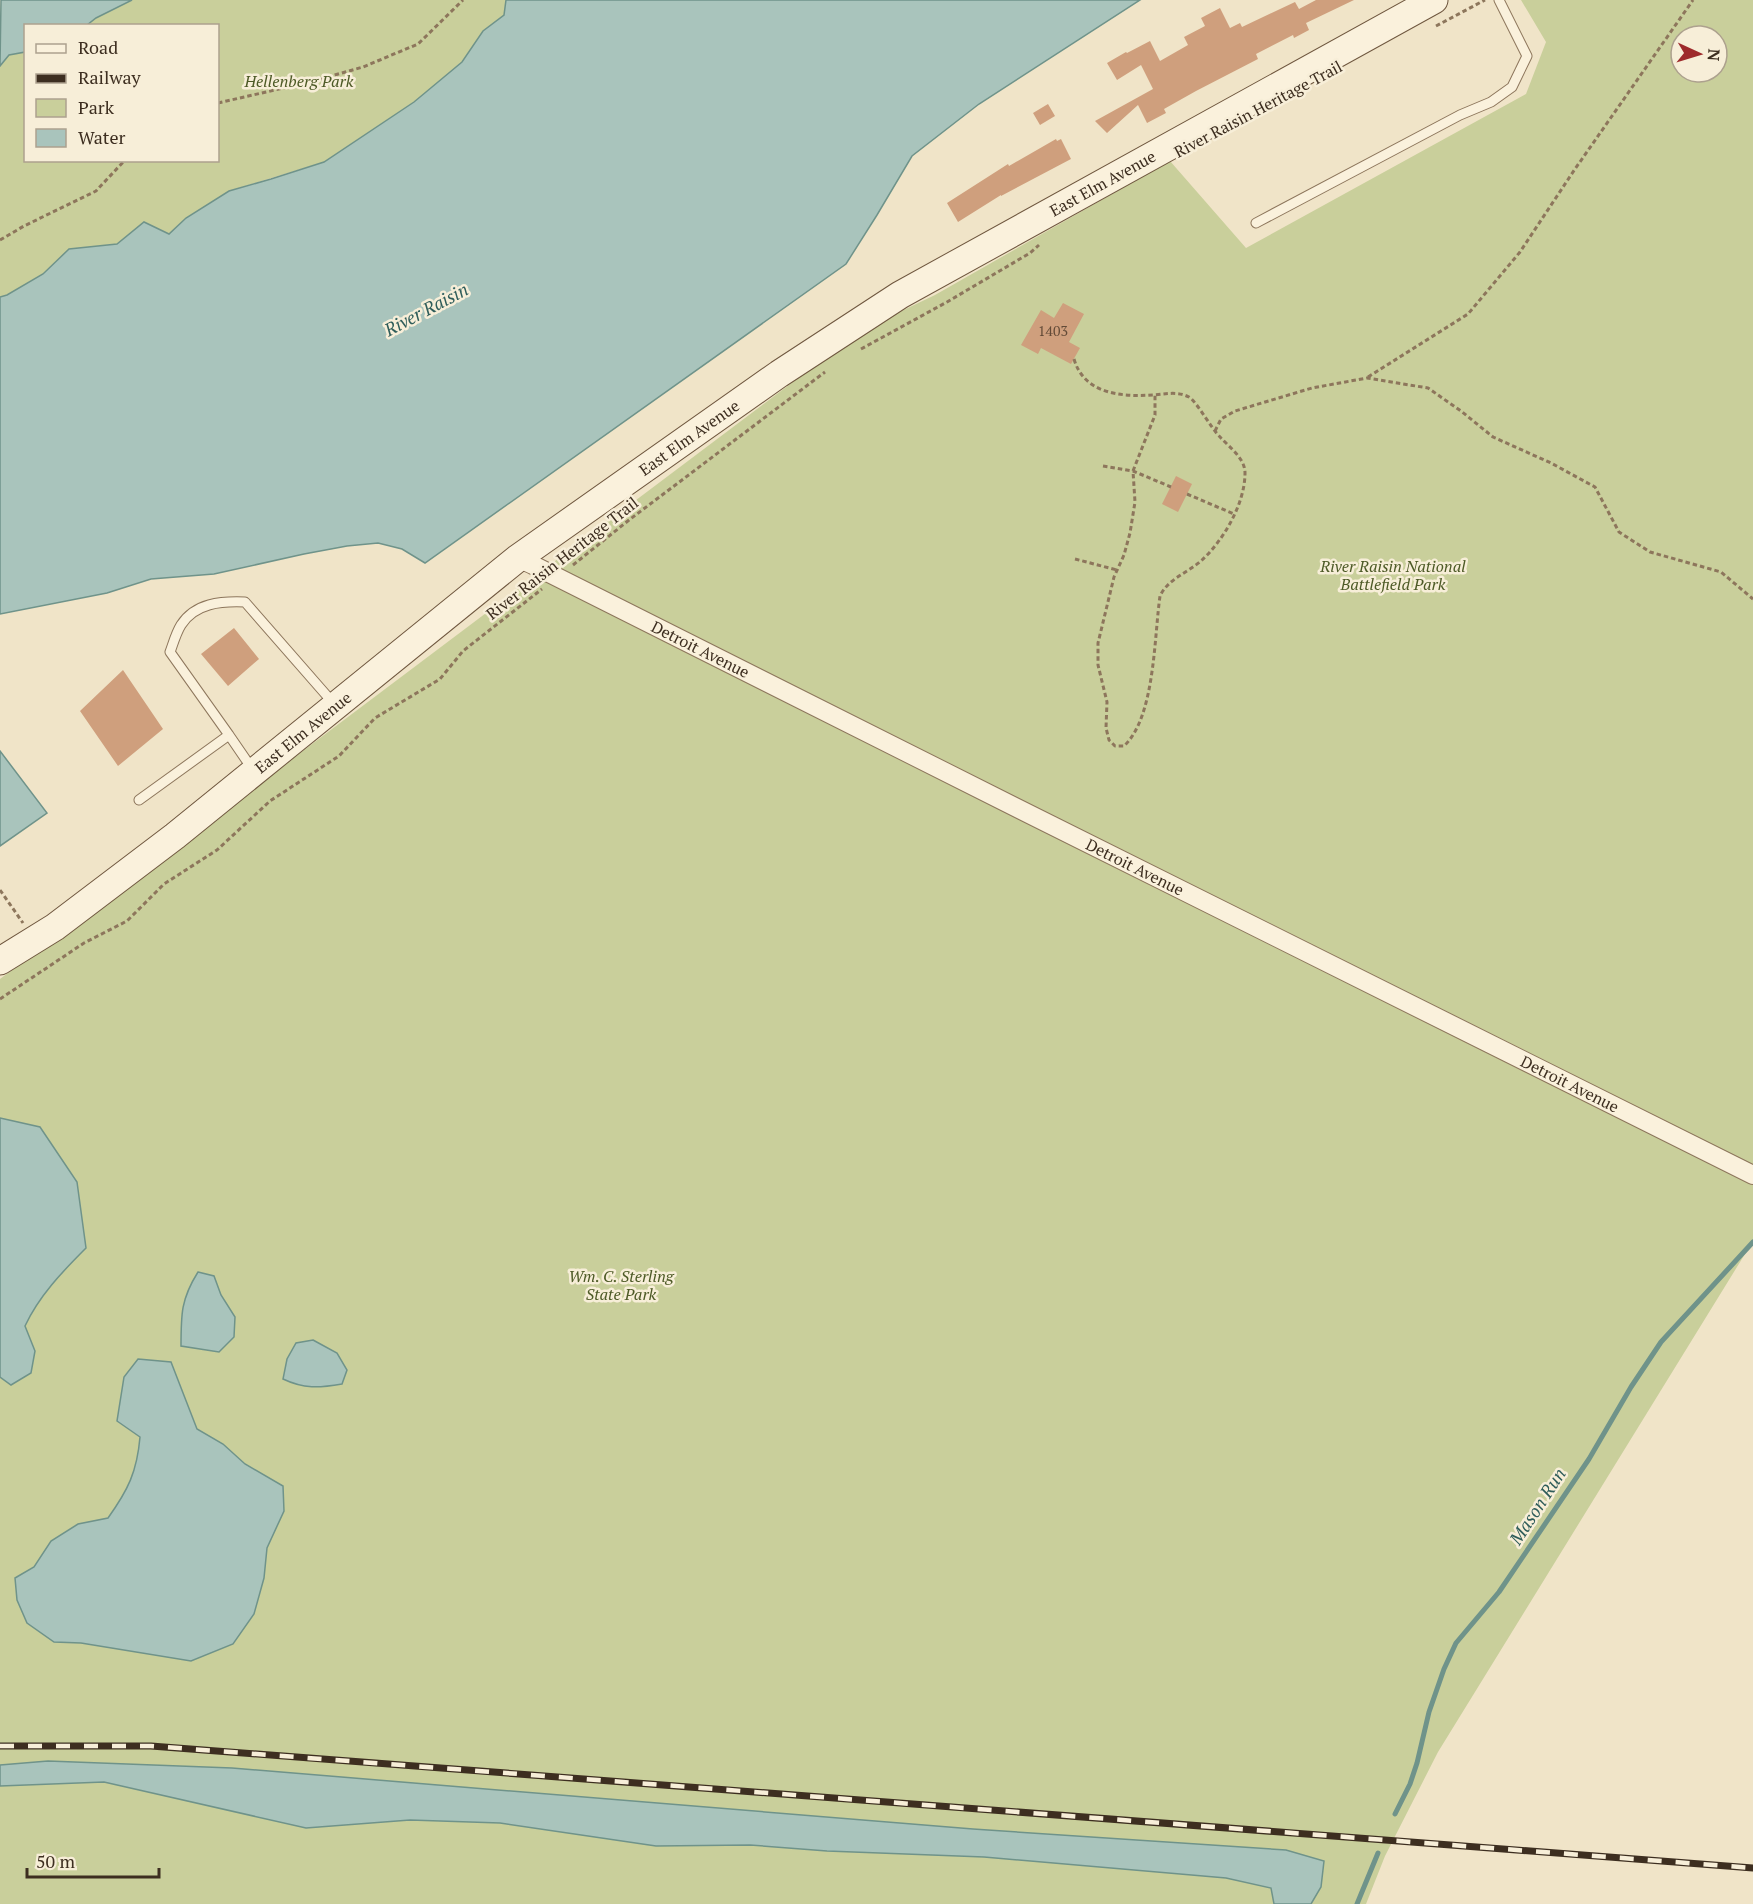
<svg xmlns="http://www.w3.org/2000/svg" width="1753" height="1904" font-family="'PT Serif',serif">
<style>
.green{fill:#c9cf9b;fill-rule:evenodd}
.water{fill:#a9c4bc;stroke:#6f938a;stroke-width:1.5}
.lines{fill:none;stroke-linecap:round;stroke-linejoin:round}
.stream{stroke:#6f938a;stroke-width:5}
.building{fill:#cf9f7d}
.service-casing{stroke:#8d765c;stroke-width:11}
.minor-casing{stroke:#8d765c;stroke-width:20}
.secondary-casing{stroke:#6f573f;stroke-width:29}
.path{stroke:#8d765c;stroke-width:3;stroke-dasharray:4.5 3;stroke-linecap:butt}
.service{stroke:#faf1dc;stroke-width:9}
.minor{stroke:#faf1dc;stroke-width:18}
.secondary{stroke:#faf1dc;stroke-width:27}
.rail-casing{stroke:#3d2e20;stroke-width:7}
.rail{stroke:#f7eed8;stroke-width:4.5;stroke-dasharray:14;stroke-linecap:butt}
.labels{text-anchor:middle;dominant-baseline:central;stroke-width:5;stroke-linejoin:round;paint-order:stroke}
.number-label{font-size:14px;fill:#624a37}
.park-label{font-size:16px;font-style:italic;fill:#4d5a26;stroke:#f7eed8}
.street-label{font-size:16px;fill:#3d2e20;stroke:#f7eed8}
.water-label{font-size:18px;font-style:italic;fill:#2f5d5a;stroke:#f7eed8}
</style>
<rect width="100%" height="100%" fill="#f0e4c8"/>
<path class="green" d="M 132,0 L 506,0 L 504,15 L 483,31 L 462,62 L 414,102 L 324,162 L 229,191 L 186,218 L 169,235 L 144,222 L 117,244 L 69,249 L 43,274 L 7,295 L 0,297 L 0,66 L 9,55 L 25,52 L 26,160 L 218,160 L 218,26 L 87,25 L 96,18 Z
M 1521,0 L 1753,0 L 1753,1241 L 1438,1752 L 1385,1856 L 1366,1904 L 0,1904 L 0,979 L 838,348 L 891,316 L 935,295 L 1170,161 L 1246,248 L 1526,94 L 1546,42 ZM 1681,36 L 1717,36 L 1717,72 L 1681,72 Z"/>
<path class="water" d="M 132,0 L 96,18 L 87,25 L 26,26 L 25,52 L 9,55 L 0,66 L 1,0 Z
M 506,0 L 1140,0 L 979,104 L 912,156 L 877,215 L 846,264 L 425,563 L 402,549 L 378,543 L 347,546 L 304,554 L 214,574 L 151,579 L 107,593 L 0,614 L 0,297 L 7,295 L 43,274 L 69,249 L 117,244 L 144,222 L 169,234 L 186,218 L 229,191 L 271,179 L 324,162 L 414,102 L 462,62 L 483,31 L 504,15 Z
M 0,751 L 47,813 L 0,846 Z
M 0,1118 L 40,1127 L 77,1182 L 86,1248 C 62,1272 39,1296 25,1326 L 35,1351 L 31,1373 L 11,1385 L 0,1377 Z
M 198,1272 L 214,1276 L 221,1295 L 235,1317 L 234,1337 L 219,1352 L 181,1346 C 181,1314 181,1299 198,1272 Z
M 313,1340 L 337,1353 L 347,1370 L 342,1384 C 319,1388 304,1389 283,1379 L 287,1359 L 296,1343 Z
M 138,1359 L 171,1362 L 197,1429 L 223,1444 L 245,1464 L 283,1486 L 284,1511 L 267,1548 L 264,1578 L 254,1614 L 233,1644 L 191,1661 L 81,1643 L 54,1642 L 27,1623 L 17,1600 L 15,1578 L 34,1567 L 51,1541 L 78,1524 L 108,1518 C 128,1490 137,1472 140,1437 L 117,1421 L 124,1377 Z
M 48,1761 L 232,1768 L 973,1829 L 1286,1850 L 1324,1861 L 1321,1887 L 1311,1904 L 1274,1904 L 1271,1888 L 1226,1878 L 984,1857 L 827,1851 L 750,1845 L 656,1846 L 500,1823 L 410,1820 L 306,1828 L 104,1782 L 0,1786 L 0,1765 Z"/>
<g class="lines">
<path class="stream" d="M 1395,1814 L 1410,1784 L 1417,1763 L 1429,1712 L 1444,1669 L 1456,1643 L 1499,1592 L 1589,1459 L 1631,1387 L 1661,1342 L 1753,1242
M 1357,1904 L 1378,1853"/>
</g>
<path class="building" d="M 1316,0 L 1354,0 L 1306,23 L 1309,30 L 1294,38 L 1293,35 L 1256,54 L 1258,59 L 1196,91 L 1164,109 L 1166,113 L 1147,123 L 1138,105 L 1107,133 L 1095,121 L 1153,89 L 1141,65 L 1117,80 L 1107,63 L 1126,52 L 1127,53 L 1150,41 L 1160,61 L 1188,45 L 1184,37 L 1205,26 L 1201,18 L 1220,8 L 1230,28 L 1240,23 L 1242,27 L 1295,2 L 1299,9 Z
M 1048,104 L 1055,116 L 1040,125 L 1033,113 Z
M 1056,139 L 1057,141 L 1061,139 L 1071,159 L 1001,196 L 1001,195 L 958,222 L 947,203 L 1008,164 L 1009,166 Z
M 1063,303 L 1084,314 L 1069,342 L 1080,348 L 1071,364 L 1041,348 L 1038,354 L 1021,345 L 1041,310 L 1054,318 Z
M 1176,476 L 1192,484 L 1178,512 L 1162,504 Z
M 234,628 L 259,659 L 228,686 L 201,654 Z
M 123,670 L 163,729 L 118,766 L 80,711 Z"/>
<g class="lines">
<g class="service-casing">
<path id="service" d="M 1256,223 L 1460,115 L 1491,102 L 1512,87 L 1527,56 L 1499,0
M 229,735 L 170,652 C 173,644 176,633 181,625 C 195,603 221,601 245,602 L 335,705
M 139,800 L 229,735 L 253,770"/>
</g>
<g class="minor-casing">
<g id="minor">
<path id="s1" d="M 518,558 L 533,565 L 1031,815 L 1753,1175"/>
</g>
</g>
<g class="secondary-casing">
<g id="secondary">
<path id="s2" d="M 0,961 L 55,927 L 175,836 L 518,558 L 779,374 L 900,295 L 1434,0"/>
</g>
</g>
<path class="path" d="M 1436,26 L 1485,0
M 218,103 L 310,82 L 363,67 L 418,44 L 463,0
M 0,240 L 24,226 L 96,191 L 125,160
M 861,349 L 947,302 L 1030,253 L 1039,245
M 1074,359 C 1084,394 1121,397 1153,395 C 1166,394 1177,391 1189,397 C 1197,402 1211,428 1220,437 C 1229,447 1245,458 1245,473 C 1245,504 1223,541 1201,561 C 1187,573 1168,579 1160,596 C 1154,638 1155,717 1124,746 L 1115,746 L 1109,740 L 1106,728 L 1107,702 L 1098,665 L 1098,643 L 1114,577 L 1124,555 L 1130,533 L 1135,502 L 1133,471 L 1155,415 L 1155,395
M 1368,377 L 1468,314 L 1520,252 L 1575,169 L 1693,0
M 1215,431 L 1221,419 L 1235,411 L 1312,388 L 1367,378 L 1428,388 L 1461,411 L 1493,437 L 1551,463 L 1595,487 L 1619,532 L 1650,552 L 1721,572 L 1753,599
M 1103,466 L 1133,471 L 1171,487
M 1187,494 L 1234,514
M 1075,559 L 1117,570
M 573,565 L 629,520 L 825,372
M 0,890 L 23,923
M 0,999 L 84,943 L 127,921 L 164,884 L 217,850 L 270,801 L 339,756 L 375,718 L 440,679 L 463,651 L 542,589"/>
<use href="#service" class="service"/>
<use href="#minor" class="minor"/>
<use href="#secondary" class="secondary"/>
<g class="rail-casing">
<path id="rail" d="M 0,1746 L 151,1746 L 1753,1868"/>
</g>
<use href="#rail" class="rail"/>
</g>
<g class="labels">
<g class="number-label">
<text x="1053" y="330">1403</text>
</g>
<g class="park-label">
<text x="299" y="81">Hellenberg Park</text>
<text x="1393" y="566">River Raisin National<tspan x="1393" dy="18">Battlefield Park</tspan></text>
<text x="621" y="1276">Wm. C. Sterling<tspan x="621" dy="18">State Park</tspan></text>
</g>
<g class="street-label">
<text transform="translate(1258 109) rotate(-28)">River Raisin Heritage Trail</text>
<text stroke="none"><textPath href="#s2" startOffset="1352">East Elm Avenue</textPath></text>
<text stroke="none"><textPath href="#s2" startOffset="866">East Elm Avenue</textPath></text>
<text transform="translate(562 558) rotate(-38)">River Raisin Heritage Trail</text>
<text stroke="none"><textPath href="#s1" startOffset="204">Detroit Avenue</textPath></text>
<text stroke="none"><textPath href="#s2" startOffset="380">East Elm Avenue</textPath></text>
<text stroke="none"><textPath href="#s1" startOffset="690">Detroit Avenue</textPath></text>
<text stroke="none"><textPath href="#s1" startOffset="1176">Detroit Avenue</textPath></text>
</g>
<g class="water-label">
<text transform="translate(426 309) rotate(-28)">River Raisin</text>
<text transform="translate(1537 1506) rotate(-57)">Mason Run</text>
</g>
</g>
<rect x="24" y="24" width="195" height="138" fill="#f7eed8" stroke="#ada18e" stroke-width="1.5"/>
<rect x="36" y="44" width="30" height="9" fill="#faf1dc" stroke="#ada18e" stroke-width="1.5"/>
<text x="78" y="54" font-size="18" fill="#3d2e20">Road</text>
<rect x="36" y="74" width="30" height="9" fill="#3d2e20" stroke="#ada18e" stroke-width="1.5"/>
<text x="78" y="84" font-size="18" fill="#3d2e20">Railway</text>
<rect x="36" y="99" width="30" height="18" fill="#c9cf9b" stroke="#ada18e" stroke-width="1.5"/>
<text x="78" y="114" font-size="18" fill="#3d2e20">Park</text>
<rect x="36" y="129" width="30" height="18" fill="#a9c4bc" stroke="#ada18e" stroke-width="1.5"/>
<text x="78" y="144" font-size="18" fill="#3d2e20">Water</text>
<g transform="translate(1699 54) rotate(94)"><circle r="28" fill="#f7eed8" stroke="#ada18e" stroke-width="1.5"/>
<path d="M0-4.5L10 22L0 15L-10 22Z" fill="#9e2a2b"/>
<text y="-9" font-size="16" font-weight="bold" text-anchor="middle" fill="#3d2e20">N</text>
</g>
<path d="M27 1868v9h132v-9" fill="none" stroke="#3d2e20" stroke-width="3"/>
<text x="36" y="1868" font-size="18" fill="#3d2e20" stroke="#f7eed8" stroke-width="4.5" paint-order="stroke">50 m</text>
</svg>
